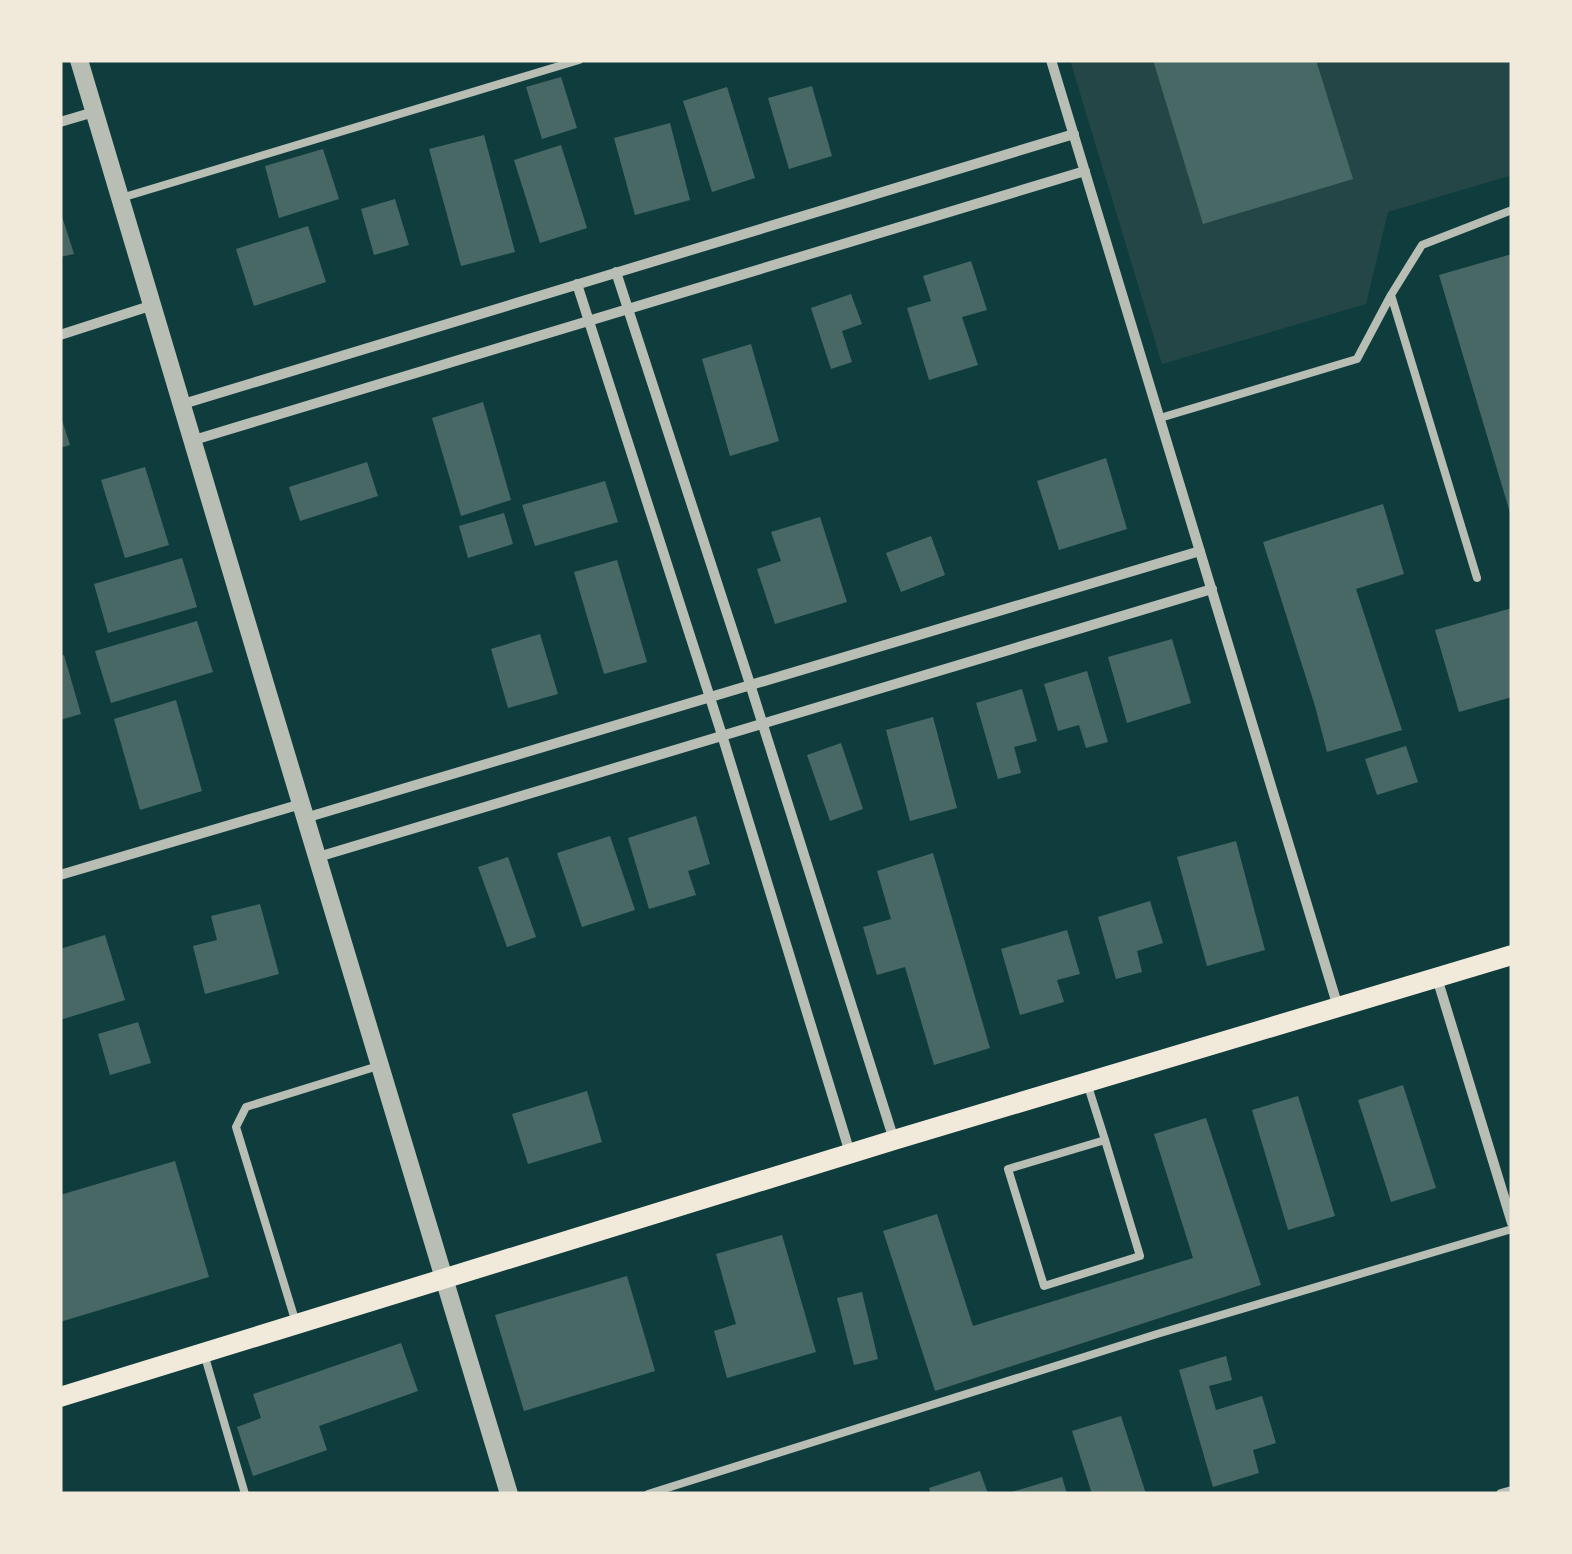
<svg xmlns="http://www.w3.org/2000/svg" width="1572" height="1554" font-family="Karla,sans-serif">
<style>
.green{fill:#244646}
.building{fill:#486865}
.lines{fill:none;stroke-linecap:round;stroke-linejoin:round}
.service{stroke:#b8beb3;stroke-width:8}
.minor{stroke:#b8beb3;stroke-width:10}
.tertiary{stroke:#b8beb3;stroke-width:18}
.secondary{stroke:#f1e9da;stroke-width:20}
</style>
<rect width="100%" height="100%" fill="#0f3d3e"/>
<path class="green" d="M 1070,60 L 1512,60 L 1512,175 L 1388,212 L 1366,304 L 1162,364 Z"/>
<path class="building" d="M 1153,60 L 1316,60 L 1353,179 L 1203,224 Z
M 561,77 L 577,128 L 542,139 L 526,87 Z
M 812,86 L 832,156 L 789,169 L 768,98 Z
M 727,87 L 755,178 L 712,192 L 683,101 Z
M 670,123 L 690,200 L 635,215 L 614,138 Z
M 484,135 L 515,252 L 461,266 L 429,149 Z
M 561,145 L 587,228 L 540,243 L 514,160 Z
M 323,149 L 339,199 L 279,218 L 265,166 Z
M 395,199 L 409,245 L 374,255 L 361,209 Z
M 60,210 L 74,254 L 60,257 Z
M 308,226 L 326,282 L 254,306 L 236,249 Z
M 1512,254 L 1512,516 L 1511,516 L 1439,275 Z
M 971,261 L 987,310 L 962,317 L 978,365 L 929,380 L 907,308 L 931,301 L 923,276 Z
M 851,294 L 862,324 L 842,331 L 852,362 L 831,369 L 811,308 Z
M 751,344 L 779,441 L 730,456 L 702,359 Z
M 483,402 L 511,500 L 461,516 L 432,418 Z
M 60,414 L 70,445 L 60,448 Z
M 1106,458 L 1127,529 L 1059,550 L 1037,481 Z
M 367,462 L 378,496 L 300,521 L 289,487 Z
M 145,467 L 169,545 L 125,558 L 101,480 Z
M 605,481 L 618,522 L 535,546 L 522,505 Z
M 1383,504 L 1404,574 L 1356,589 L 1402,730 L 1327,752 L 1315,706 L 1263,542 Z
M 504,513 L 513,544 L 468,558 L 459,526 Z
M 820,517 L 847,602 L 775,624 L 757,569 L 781,561 L 771,532 Z
M 931,536 L 945,575 L 901,592 L 886,553 Z
M 182,558 L 197,607 L 108,633 L 94,584 Z
M 617,560 L 647,662 L 604,674 L 574,572 Z
M 1512,608 L 1512,697 L 1459,712 L 1435,630 Z
M 197,621 L 213,672 L 111,703 L 95,651 Z
M 540,634 L 558,694 L 508,708 L 491,649 Z
M 1172,639 L 1191,703 L 1127,723 L 1108,657 Z
M 64,655 L 81,714 L 60,720 L 60,656 Z
M 1087,671 L 1108,742 L 1086,748 L 1079,725 L 1058,731 L 1044,684 Z
M 1022,689 L 1037,741 L 1014,747 L 1021,773 L 998,779 L 976,703 Z
M 176,700 L 202,791 L 140,810 L 114,719 Z
M 933,717 L 957,808 L 910,821 L 886,730 Z
M 841,743 L 863,809 L 830,821 L 807,755 Z
M 1406,746 L 1418,782 L 1377,795 L 1365,759 Z
M 696,816 L 710,864 L 688,871 L 696,895 L 649,909 L 628,838 Z
M 610,836 L 635,910 L 582,927 L 557,853 Z
M 1236,841 L 1265,950 L 1207,966 L 1177,857 Z
M 933,853 L 990,1048 L 934,1065 L 905,967 L 877,975 L 863,927 L 891,919 L 877,871 Z
M 508,857 L 536,937 L 507,947 L 478,867 Z
M 1150,901 L 1163,943 L 1137,951 L 1142,972 L 1116,979 L 1098,917 Z
M 260,904 L 279,974 L 205,994 L 193,946 L 217,940 L 211,916 Z
M 1067,930 L 1080,974 L 1057,980 L 1064,1002 L 1020,1015 L 1001,949 Z
M 105,935 L 125,1000 L 60,1020 L 60,949 Z
M 138,1022 L 151,1063 L 110,1075 L 98,1034 Z
M 1403,1085 L 1436,1188 L 1391,1202 L 1358,1100 Z
M 587,1091 L 602,1142 L 528,1164 L 512,1114 Z
M 1298,1096 L 1335,1216 L 1288,1230 L 1252,1110 Z
M 1206,1118 L 1261,1285 L 935,1391 L 883,1231 L 937,1214 L 973,1326 L 1193,1258 L 1154,1134 Z
M 175,1161 L 209,1277 L 60,1322 L 60,1195 Z
M 782,1235 L 816,1352 L 727,1378 L 714,1331 L 736,1324 L 716,1254 Z
M 627,1276 L 655,1371 L 524,1411 L 495,1315 Z
M 862,1292 L 878,1359 L 854,1365 L 837,1298 Z
M 401,1343 L 418,1391 L 319,1426 L 327,1450 L 253,1476 L 237,1427 L 261,1418 L 253,1394 Z
M 1226,1356 L 1232,1380 L 1209,1386 L 1216,1410 L 1262,1396 L 1276,1443 L 1253,1450 L 1259,1473 L 1213,1487 L 1179,1370 Z
M 1121,1416 L 1146,1494 L 1092,1494 L 1072,1431 Z
M 980,1471 L 988,1494 L 931,1494 L 929,1488 Z
M 1062,1477 L 1067,1494 L 1008,1494 L 1008,1493 Z"/>
<g class="lines">
<path class="service" d="M 121,198 L 579,60
M 1160,418 L 1357,359 L 1391,295
M 1477,578 L 1391,295 L 1422,245 L 1512,210
M 1087,1083 L 1105,1140 L 1140,1256 L 1044,1286 L 1008,1169 L 1105,1140
M 296,1323 L 236,1127 L 246,1107 L 378,1066
M 205,1357 L 245,1494
M 648,1494 L 1157,1334 L 1512,1229"/>
<path class="minor" d="M 1051,60 L 1338,1007
M 60,122 L 94,112
M 616,272 L 750,684 L 894,1140
M 577,284 L 722,735 L 850,1153
M 60,335 L 153,305
M 183,404 L 1074,134
M 194,440 L 1085,171
M 305,818 L 1200,551
M 318,857 L 1212,589
M 60,875 L 301,804
M 1437,978 L 1512,1223
M 1501,1494 L 1512,1491"/>
<path class="tertiary" d="M 79,60 C 222,538 363,1017 509,1494"/>
<path class="secondary" d="M 60,1397 L 894,1140 L 1512,955"/>
</g>
<rect width="1572" height="1554" fill="none" stroke="#f1e9da" stroke-width="125"/>
</svg>
